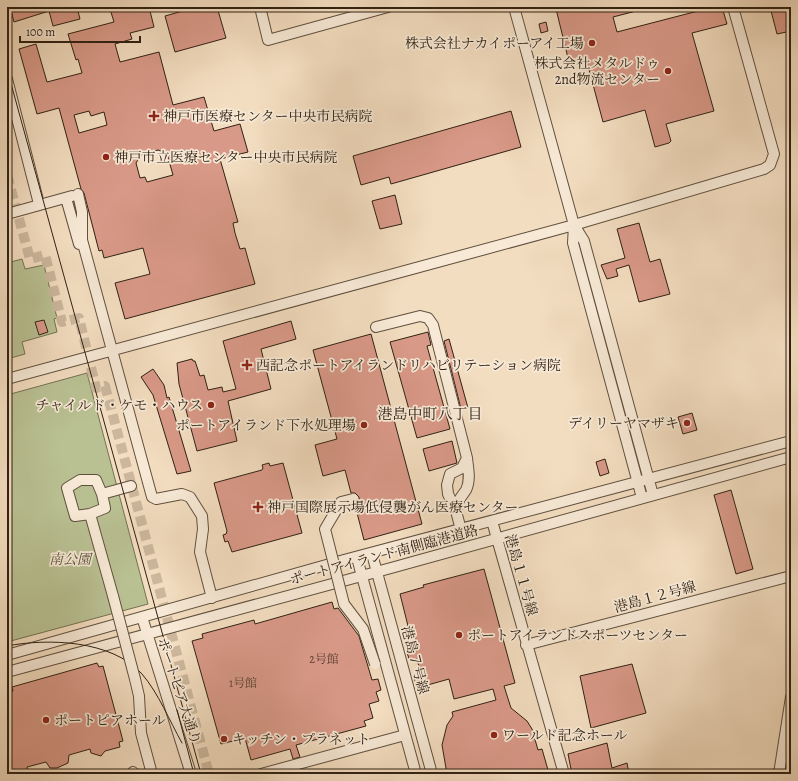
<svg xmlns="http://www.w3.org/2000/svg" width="798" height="781" font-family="Alegreya,'Noto Serif JP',serif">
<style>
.green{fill:#b9c193;stroke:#747153}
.building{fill:#d99988;stroke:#2f2113;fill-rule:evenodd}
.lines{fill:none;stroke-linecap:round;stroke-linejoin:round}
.minor-tunnel{stroke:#ccb79d;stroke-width:10;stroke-dasharray:10 5;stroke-linecap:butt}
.minor-casing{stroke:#60503e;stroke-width:12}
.minor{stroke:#f7e9d6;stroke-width:10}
.tram{stroke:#2f2113;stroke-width:1}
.minor-bridge-casing{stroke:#60503e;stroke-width:12;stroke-linecap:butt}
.minor-bridge{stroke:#f7e9d6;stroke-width:10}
.poi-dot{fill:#8f2418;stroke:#f7e9d6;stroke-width:1.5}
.labels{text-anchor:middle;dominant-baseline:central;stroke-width:3.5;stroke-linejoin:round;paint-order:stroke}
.number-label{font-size:12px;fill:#5a3f30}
.poi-label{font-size:14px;fill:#2f2113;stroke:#f7e9d6;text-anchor:start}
.street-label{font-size:14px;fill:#2f2113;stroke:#f7e9d6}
.park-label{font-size:14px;font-style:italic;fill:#585139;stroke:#f7e9d6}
.neighbourhood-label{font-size:15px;fill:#2f2113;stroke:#f7e9d6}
</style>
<rect width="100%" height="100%" fill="#f3ddc0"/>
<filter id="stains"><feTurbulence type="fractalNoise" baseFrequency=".005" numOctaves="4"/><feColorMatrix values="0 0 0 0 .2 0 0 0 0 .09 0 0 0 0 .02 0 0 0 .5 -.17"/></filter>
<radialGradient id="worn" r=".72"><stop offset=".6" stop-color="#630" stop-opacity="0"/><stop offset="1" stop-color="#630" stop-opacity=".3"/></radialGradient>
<path class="green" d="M 22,259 L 25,269 L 44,265 L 57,318 L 54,319 L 57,332 L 22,342 L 25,354 L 7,359 L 7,263 Z
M 87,373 L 148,604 L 7,642 L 7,395 Z"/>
<path class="building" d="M 10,7 L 77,7 L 80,19 L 53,26 L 49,11 L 14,22 Z
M 111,7 L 149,7 L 154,27 L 130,33 L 132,39 L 115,44 L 120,62 L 159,52 L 173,105 L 204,97 L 214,131 L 240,124 L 248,152 L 220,159 L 238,222 L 233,223 L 235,233 L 240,249 L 245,248 L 255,284 L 125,319 L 115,283 L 150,274 L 143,248 L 104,258 L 102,250 L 99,251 L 84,193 L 81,189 L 59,108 L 37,114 L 19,49 L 36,44 L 47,82 L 82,73 L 78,59 L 76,60 L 68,34 L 114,22 L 110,9 ZM 89,111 L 91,116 L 104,112 L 107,125 L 79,133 L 74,115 ZM 158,150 L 167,154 L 173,175 L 147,182 L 145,177 L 140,178 L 136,163 L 141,155 Z
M 197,7 L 217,7 L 226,38 L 175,52 L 165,16 Z
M 562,7 L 643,7 L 644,9 L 613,17 L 617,32 L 698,11 L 697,7 L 722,7 L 727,24 L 692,33 L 714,111 L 666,124 L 671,141 L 669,143 L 655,147 L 645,110 L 603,122 L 587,62 L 570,66 L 556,9 Z
M 770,7 L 791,7 L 791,31 L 777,34 Z
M 546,22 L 548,31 L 541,33 L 539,24 Z
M 511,111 L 521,147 L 391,184 L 389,177 L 361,185 L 353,156 Z
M 395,195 L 402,224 L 380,229 L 372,201 Z
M 639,223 L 650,262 L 660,259 L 670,294 L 639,302 L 629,265 L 616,269 L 618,276 L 607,279 L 601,265 L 625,258 L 617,229 Z
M 44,320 L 48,332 L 39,335 L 35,322 Z
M 291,321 L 296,339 L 261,349 L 271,389 L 228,401 L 237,441 L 197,451 L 179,384 L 177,363 L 192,359 L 193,361 L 195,361 L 200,376 L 204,375 L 208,390 L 222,387 L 223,392 L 236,389 L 223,341 Z
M 428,332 L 431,345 L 427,346 L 450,429 L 417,438 L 390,342 Z
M 371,334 L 422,524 L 364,540 L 355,505 L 359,501 L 359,497 L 355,493 L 351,493 L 345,470 L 323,476 L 315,445 L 337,439 L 313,350 Z
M 449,339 L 468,408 L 461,409 L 444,341 Z
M 153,369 L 164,385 L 167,398 L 169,397 L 191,471 L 177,474 L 153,395 L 141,377 Z
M 692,413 L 697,430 L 683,434 L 678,417 Z
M 452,441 L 457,463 L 429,471 L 423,449 Z
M 605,459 L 609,473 L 600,476 L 596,462 Z
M 269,463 L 270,466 L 283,463 L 302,533 L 232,552 L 228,541 L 225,542 L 223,535 L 226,534 L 227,531 L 214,483 L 262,470 L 263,468 L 262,465 Z
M 731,490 L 753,569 L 736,574 L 714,495 Z
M 484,569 L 515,683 L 504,686 L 511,708 L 527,721 L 532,729 L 538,750 L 542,749 L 548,770 L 544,771 L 545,774 L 447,774 L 442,745 L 447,725 L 453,716 L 452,712 L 496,700 L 493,689 L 454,699 L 449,679 L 417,688 L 414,677 L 421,675 L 417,659 L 410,661 L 407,653 L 419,650 L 413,629 L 409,630 L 400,594 L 424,587 L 423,585 Z
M 332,602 L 334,609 L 338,608 L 359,636 L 372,680 L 378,679 L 381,690 L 376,692 L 379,701 L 369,704 L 373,718 L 364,721 L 366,726 L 296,745 L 300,757 L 293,759 L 290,749 L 251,760 L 245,738 L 221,744 L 192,641 L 203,638 L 202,634 L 254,620 L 255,624 Z
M 97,663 L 99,667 L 103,666 L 123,741 L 119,742 L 120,747 L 105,751 L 101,756 L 91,753 L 90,749 L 69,755 L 68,763 L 57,768 L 50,768 L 46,762 L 27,767 L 28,771 L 18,774 L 7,774 L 7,692 L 13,691 L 12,687 Z
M 632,664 L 646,713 L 591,728 L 580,676 Z
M 607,743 L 612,768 L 627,763 L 629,774 L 572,774 L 568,754 Z"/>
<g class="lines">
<path class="minor-tunnel" d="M 7,175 L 30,259 L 45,255 L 62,322 L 79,318 L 96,388 L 105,386 L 209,774"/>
<g class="minor-casing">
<path id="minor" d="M 260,7 L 268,40 L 388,7
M 514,7 L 574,225 L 573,243 L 642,498
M 7,79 L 39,204
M 78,194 L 82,212 L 82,240 L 152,497 L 156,499 L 182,494 L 190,497 L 202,516 L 203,529 L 200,552 L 212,598
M 66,198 L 79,244
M 7,214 L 72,196
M 574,225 L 584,241 L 653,495
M 376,327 L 420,316 L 428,318 L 433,325 L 467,458 C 468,468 471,480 466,490 C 460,499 458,499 456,511
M 7,379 L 574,225 L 764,169 L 770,165 L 774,154 L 733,7
M 80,480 L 96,480 L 102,494 L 105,508 L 90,514 L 75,516 L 67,488 Z
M 102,494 L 131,486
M 90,514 L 113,596
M 492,521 L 564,774
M 461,530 L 456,511 L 448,494 L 447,485 L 450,474 L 462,468 L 467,458
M 372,554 L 432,774
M 357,558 L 416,774
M 142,617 L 191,774
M 526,645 L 791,576
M 7,655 L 344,560 L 791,441
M 7,672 L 391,568 L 791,457
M 135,679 L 139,696 L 141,733 L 152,774
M 132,774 L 133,772
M 261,774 L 405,735
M 779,774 L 791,697"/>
</g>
<use href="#minor" class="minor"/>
<path class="tram" d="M 7,69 L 201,774
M 7,646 C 48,638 112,640 142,674 C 159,694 169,720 182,743
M 177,710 L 194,774"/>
<g class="minor-bridge-casing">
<path id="minor-bridge" d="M 353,499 L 341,502 L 325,529 L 344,604 L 363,629 L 375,664
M 113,596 L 135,679"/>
</g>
<use href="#minor-bridge" class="minor-bridge"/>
</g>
<g class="poi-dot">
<circle cx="592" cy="43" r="4"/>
<circle cx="668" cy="71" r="4"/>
<path d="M152 110h4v4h4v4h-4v4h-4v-4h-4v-4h4z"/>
<circle cx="106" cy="157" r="4"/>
<path d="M245 359h4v4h4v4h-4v4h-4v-4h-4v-4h4z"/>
<circle cx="211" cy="405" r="4"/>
<circle cx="687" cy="423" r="4"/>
<circle cx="364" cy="425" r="4"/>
<path d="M256 501h4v4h4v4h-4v4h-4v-4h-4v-4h4z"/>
<circle cx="459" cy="635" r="4"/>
<circle cx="46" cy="720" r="4"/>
<circle cx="494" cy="735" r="4"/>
<circle cx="224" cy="739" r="4"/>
</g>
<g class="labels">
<g class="number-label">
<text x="324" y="659">2号館</text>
<text x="243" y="683">1号館</text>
</g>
<g class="poi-label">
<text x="584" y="43" text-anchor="end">株式会社ナカイポーアイ工場</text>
<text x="660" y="63" text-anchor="end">株式会社メタルドゥ<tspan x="660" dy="16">2nd物流センター</tspan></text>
<text x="163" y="116">神戸市医療センター中央市民病院</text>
<text x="114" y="157">神戸市立医療センター中央市民病院</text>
<text x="256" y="365">西記念ポートアイランドリハビリテーション病院</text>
<text x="203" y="405" text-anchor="end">チャイルド・ケモ・ハウス</text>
<text x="679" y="423" text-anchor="end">デイリーヤマザキ</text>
<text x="356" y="425" text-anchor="end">ポートアイランド下水処理場</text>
<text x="267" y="507">神戸国際展示場低侵襲がん医療センター</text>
<text x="467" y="635">ポートアイランドスポーツセンター</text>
<text x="54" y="720">ポートピアホール</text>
<text x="502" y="735">ワールド記念ホール</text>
<text x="232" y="739">キッチン・プラネット</text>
</g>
<g class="street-label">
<text transform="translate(384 555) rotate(-15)">ポートアイランド南側臨港道路</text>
<text transform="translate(521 575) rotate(74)">港島１１号線</text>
<text transform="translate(655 597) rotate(-15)">港島１２号線</text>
<text transform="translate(415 660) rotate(75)">港島７号線</text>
<text transform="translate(179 691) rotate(72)">ポートピア大通り</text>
</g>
<g class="park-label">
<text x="70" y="559">南公園</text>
</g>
<g class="neighbourhood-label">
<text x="430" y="414">港島中町八丁目</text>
</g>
</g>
<rect width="798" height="781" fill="none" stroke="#f3ddc0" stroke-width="24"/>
<rect x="8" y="8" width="782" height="765" fill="none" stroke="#2f2113" stroke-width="2"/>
<rect x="12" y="12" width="774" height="757" fill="none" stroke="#2f2113"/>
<path d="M20 36v6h120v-6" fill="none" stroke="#2f2113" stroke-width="2"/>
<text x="26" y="36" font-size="12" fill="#2f2113" stroke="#f7e9d6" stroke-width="3" paint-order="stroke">100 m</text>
<rect width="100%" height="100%" filter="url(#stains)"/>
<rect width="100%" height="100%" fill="url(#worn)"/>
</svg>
